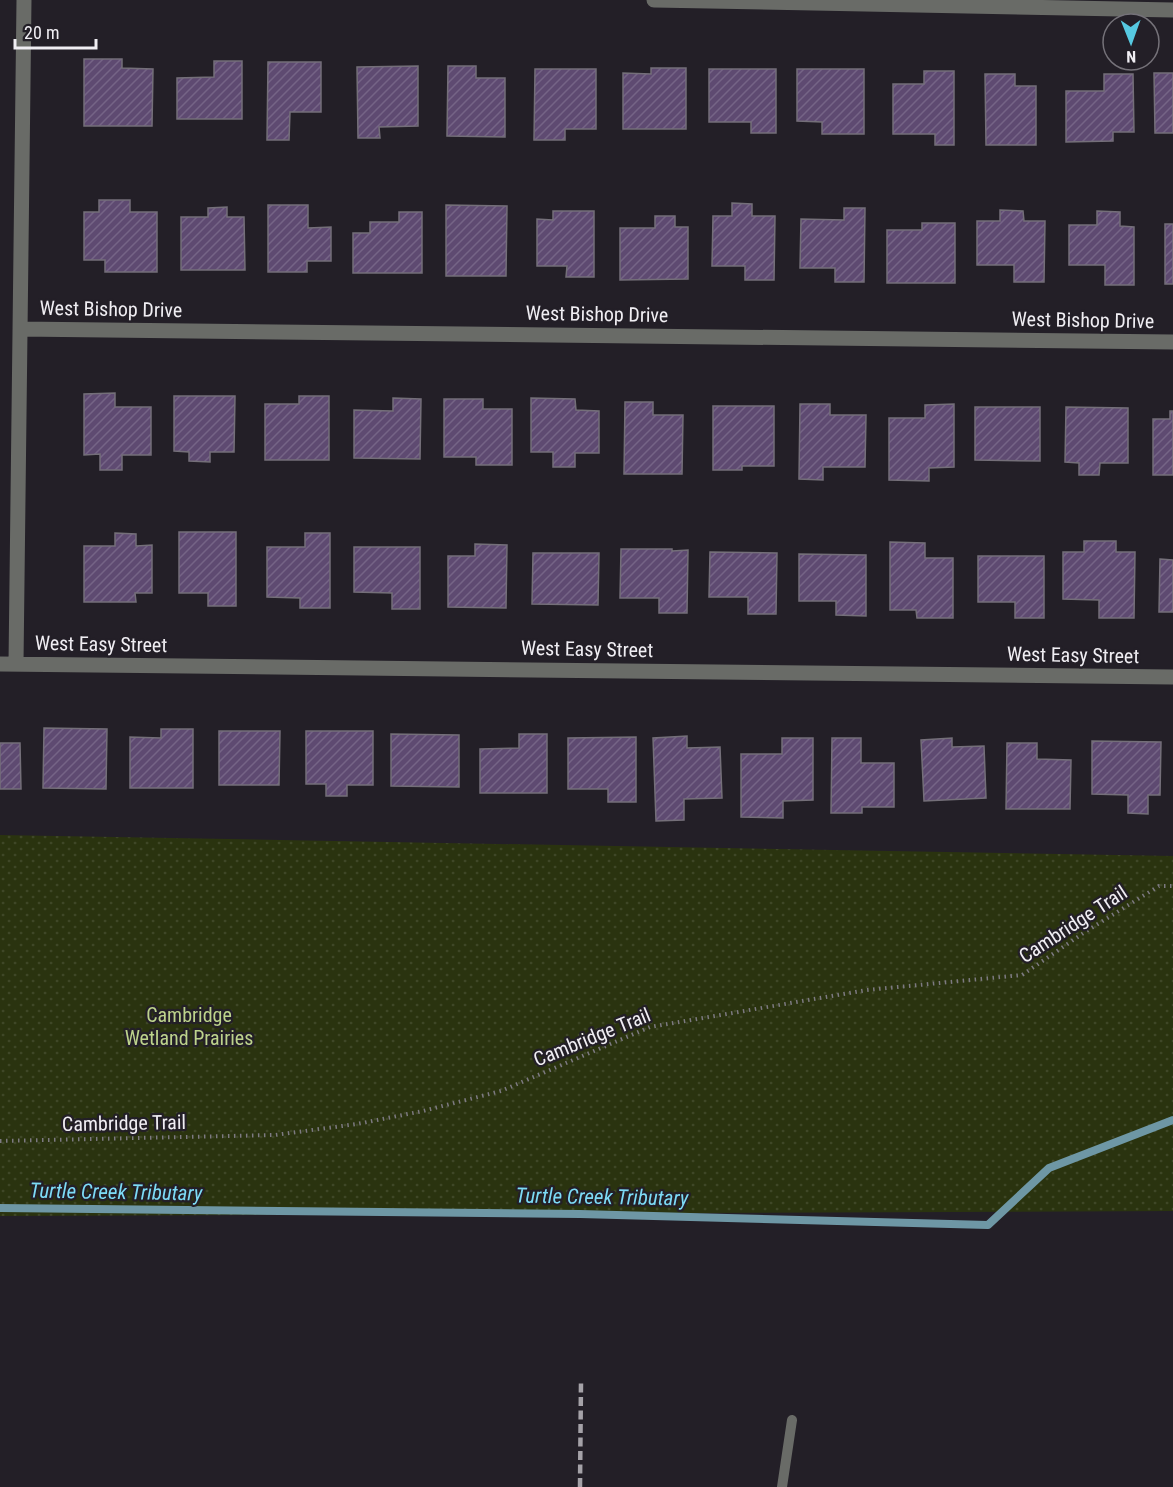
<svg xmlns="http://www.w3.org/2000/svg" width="1173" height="1487" font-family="'Roboto Condensed',sans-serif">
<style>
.park{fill:url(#park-dots)}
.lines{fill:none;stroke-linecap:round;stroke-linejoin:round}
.stream{stroke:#6e97a5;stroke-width:8}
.building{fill:url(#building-hatch);stroke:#746f79;stroke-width:1.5}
.path{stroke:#7d7a81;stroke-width:4;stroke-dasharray:1.5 4.5;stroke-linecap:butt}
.lane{stroke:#696b67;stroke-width:10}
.street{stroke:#696b67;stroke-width:15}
.rail{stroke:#a5a2a8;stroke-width:4.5;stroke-dasharray:9 4.5;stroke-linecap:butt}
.labels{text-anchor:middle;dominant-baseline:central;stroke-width:4.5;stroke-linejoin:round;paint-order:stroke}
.street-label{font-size:20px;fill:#f0eef3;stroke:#231f27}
.park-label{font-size:20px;fill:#bdd38c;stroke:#231f27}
.water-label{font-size:21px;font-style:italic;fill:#7ddbf6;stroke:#231f27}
</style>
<defs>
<pattern id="park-dots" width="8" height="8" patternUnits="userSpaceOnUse" patternTransform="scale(1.5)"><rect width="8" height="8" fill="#2a330f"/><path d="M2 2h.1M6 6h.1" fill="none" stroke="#3f4727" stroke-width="1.8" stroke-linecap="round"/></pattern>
<pattern id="building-hatch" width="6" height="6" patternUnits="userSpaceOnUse" patternTransform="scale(1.5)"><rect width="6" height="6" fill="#5e4a71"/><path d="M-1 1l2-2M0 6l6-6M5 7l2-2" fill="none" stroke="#756486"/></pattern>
</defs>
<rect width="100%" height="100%" fill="#231f27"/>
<path class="park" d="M 0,835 L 1173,856 L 1173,1211 L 0,1216 Z"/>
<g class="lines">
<path class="stream" d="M 0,1208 L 580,1214 L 988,1225 L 1049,1168 L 1173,1120"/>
</g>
<path class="building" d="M 84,59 L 122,59 L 122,68 L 153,69 L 152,126 L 84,126 Z
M 214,61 L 242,61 L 242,119 L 177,119 L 177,78 L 214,77 Z
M 268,62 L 321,62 L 321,112 L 290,112 L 289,140 L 267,140 Z
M 418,66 L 418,126 L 379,127 L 380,138 L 358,138 L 357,67 Z
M 448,66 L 476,66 L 476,78 L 505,78 L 505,137 L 447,136 Z
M 651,68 L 686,68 L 686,129 L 623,129 L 623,73 L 651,74 Z
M 535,69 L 596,69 L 596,129 L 565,129 L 565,140 L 534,140 Z
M 709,69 L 776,69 L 776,133 L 751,133 L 751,122 L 709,122 Z
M 797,69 L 864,69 L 864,134 L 822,134 L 822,122 L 797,121 Z
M 924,71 L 954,71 L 954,145 L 935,145 L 935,134 L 893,134 L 893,84 L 924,84 Z
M 1154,73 L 1173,73 L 1173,133 L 1155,133 Z
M 985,74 L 1015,74 L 1015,86 L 1036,86 L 1036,145 L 986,145 Z
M 1104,74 L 1133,74 L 1134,132 L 1113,132 L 1113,141 L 1066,142 L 1066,91 L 1104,91 Z
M 99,200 L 130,200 L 130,212 L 157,212 L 157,272 L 105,272 L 105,260 L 84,260 L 84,212 L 99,212 Z
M 732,203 L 752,204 L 752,216 L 775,216 L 774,280 L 745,280 L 745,266 L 712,266 L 713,216 L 732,216 Z
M 268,205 L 308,205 L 308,228 L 331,227 L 331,261 L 307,261 L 307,272 L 268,272 Z
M 446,205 L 507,206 L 506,276 L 446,276 Z
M 227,207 L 227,217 L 244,217 L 245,270 L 181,270 L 181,217 L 208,217 L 208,208 Z
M 844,208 L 865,208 L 864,282 L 835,282 L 835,268 L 800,268 L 801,219 L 844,220 Z
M 1000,210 L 1023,211 L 1024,221 L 1045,221 L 1044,282 L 1014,282 L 1014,265 L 977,265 L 977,221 L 1000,221 Z
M 553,211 L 594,211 L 594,277 L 566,277 L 567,266 L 537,266 L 537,219 L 553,220 Z
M 1097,211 L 1120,212 L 1120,226 L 1134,227 L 1134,285 L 1105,285 L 1105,265 L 1069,265 L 1069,225 L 1097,225 Z
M 399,212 L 422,212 L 422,273 L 353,273 L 353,233 L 370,233 L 370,222 L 399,222 Z
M 655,216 L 675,216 L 675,227 L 688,227 L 688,279 L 620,280 L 620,228 L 655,228 Z
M 922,223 L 955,223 L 955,283 L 887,283 L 887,230 L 922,230 Z
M 1165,224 L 1173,224 L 1173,284 L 1165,284 Z
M 115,393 L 115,407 L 151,407 L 151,455 L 122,455 L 122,470 L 100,470 L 100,454 L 84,455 L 84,394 Z
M 174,396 L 235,396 L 234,452 L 210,452 L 210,462 L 189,461 L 189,452 L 174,451 Z
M 299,396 L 329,396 L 329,460 L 265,460 L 265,404 L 299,404 Z
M 393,398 L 421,399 L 420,459 L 354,458 L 354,410 L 393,411 Z
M 531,398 L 575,399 L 576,410 L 599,411 L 599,453 L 575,453 L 575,467 L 553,467 L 553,452 L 531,452 Z
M 444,399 L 483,399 L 483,409 L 512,409 L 512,465 L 476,465 L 476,457 L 444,457 Z
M 625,402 L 653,402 L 653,415 L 683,415 L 682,474 L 624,474 Z
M 800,404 L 830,404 L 830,415 L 866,415 L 865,467 L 823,467 L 823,480 L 799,479 Z
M 954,404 L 954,467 L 929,468 L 929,481 L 889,480 L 889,418 L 925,418 L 925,405 Z
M 713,406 L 774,406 L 774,466 L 742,466 L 742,470 L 713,470 Z
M 975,407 L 1040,407 L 1040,461 L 975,460 Z
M 1066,407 L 1128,408 L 1128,463 L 1100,463 L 1099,475 L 1079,475 L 1079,463 L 1065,462 Z
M 1170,411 L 1173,411 L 1173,475 L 1153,475 L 1153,419 L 1170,419 Z
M 179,532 L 236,532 L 236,606 L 208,606 L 208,593 L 179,593 Z
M 115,533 L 136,534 L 136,546 L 152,545 L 152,593 L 135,593 L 136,602 L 84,602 L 84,546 L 115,546 Z
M 305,533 L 330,533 L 330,608 L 300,608 L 300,598 L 267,597 L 267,547 L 305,547 Z
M 1084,541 L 1116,541 L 1116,552 L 1135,552 L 1134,618 L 1099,618 L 1099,600 L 1063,599 L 1063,552 L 1084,552 Z
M 890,542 L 925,543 L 925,558 L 953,558 L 953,618 L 917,618 L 916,610 L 890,610 Z
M 475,544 L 507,545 L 506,608 L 448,607 L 448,556 L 475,556 Z
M 354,547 L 420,547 L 420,609 L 392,609 L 392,593 L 354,592 Z
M 621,549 L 672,549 L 672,551 L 688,550 L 687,613 L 659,613 L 659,598 L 620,598 Z
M 710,552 L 777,553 L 776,614 L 748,614 L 748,597 L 709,597 Z
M 533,553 L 599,553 L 598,605 L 532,604 Z
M 799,554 L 866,555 L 866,616 L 836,615 L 836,601 L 799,601 Z
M 978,556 L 1044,556 L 1044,618 L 1015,618 L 1015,602 L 978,602 Z
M 1160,559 L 1173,560 L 1173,612 L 1159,612 Z
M 44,728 L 107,729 L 106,789 L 43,788 Z
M 161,729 L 193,729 L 193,788 L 130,788 L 130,737 L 161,738 Z
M 219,731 L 280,731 L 279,785 L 219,785 Z
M 306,731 L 373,731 L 373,785 L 347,785 L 347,796 L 326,796 L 326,784 L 306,784 Z
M 391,734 L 459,735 L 459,787 L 391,786 Z
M 519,734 L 547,734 L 547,793 L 480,793 L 480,749 L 519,748 Z
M 687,736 L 687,748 L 720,747 L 722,798 L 684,799 L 684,820 L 656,821 L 653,738 Z
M 636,737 L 636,802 L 608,802 L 608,789 L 568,789 L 568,738 Z
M 782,738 L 813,738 L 813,800 L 783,801 L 783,818 L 741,817 L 741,754 L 782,754 Z
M 832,738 L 861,738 L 861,763 L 894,763 L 894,807 L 862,807 L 862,813 L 831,813 Z
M 952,738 L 952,747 L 984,746 L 986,798 L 924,801 L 921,740 Z
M 1092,741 L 1161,742 L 1160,795 L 1148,795 L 1148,814 L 1128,813 L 1128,795 L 1092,794 Z
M 0,743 L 20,743 L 21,789 L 0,789 Z
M 1007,743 L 1037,743 L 1037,759 L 1071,760 L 1070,809 L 1006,809 Z"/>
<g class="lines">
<path class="path" d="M 0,1141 L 275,1135 L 357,1124 L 423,1111 L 501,1091 L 650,1027 L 867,990 L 1022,975 L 1085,932 L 1159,886 L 1173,886"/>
<path class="lane" d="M 782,1487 L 792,1420"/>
<path class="street" d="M 654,0 L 1173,10
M 20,329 L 1173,342
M 0,664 L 1173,677
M 16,664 L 24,0"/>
<path class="rail" d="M 580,1487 L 581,1382"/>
</g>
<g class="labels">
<g class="street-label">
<text transform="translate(111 309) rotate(1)">West Bishop Drive</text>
<text transform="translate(597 314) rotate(1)">West Bishop Drive</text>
<text transform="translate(1083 320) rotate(1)">West Bishop Drive</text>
<text transform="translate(101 644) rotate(1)">West Easy Street</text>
<text transform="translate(587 649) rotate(1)">West Easy Street</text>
<text transform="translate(1073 655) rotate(1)">West Easy Street</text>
<text transform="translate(1073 924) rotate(-33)">Cambridge Trail</text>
<text transform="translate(592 1037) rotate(-22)">Cambridge Trail</text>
<text transform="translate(124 1123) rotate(-1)">Cambridge Trail</text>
</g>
<g class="park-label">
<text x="189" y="1015">Cambridge<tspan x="189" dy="23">Wetland Prairies</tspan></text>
</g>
<g class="water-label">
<text transform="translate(116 1192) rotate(1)">Turtle Creek Tributary</text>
<text transform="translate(602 1197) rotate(1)">Turtle Creek Tributary</text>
</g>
</g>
<g transform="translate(1131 42) rotate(179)"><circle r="28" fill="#231f27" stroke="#757279" stroke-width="1.5"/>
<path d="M0-4.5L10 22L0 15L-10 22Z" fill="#56c9e1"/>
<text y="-9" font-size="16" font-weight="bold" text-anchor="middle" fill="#f0eef3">N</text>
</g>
<path d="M15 39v9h81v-9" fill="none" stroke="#f0eef3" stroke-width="3"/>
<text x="24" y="39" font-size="18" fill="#f0eef3" stroke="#231f27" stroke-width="4.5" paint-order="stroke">20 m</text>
</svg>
